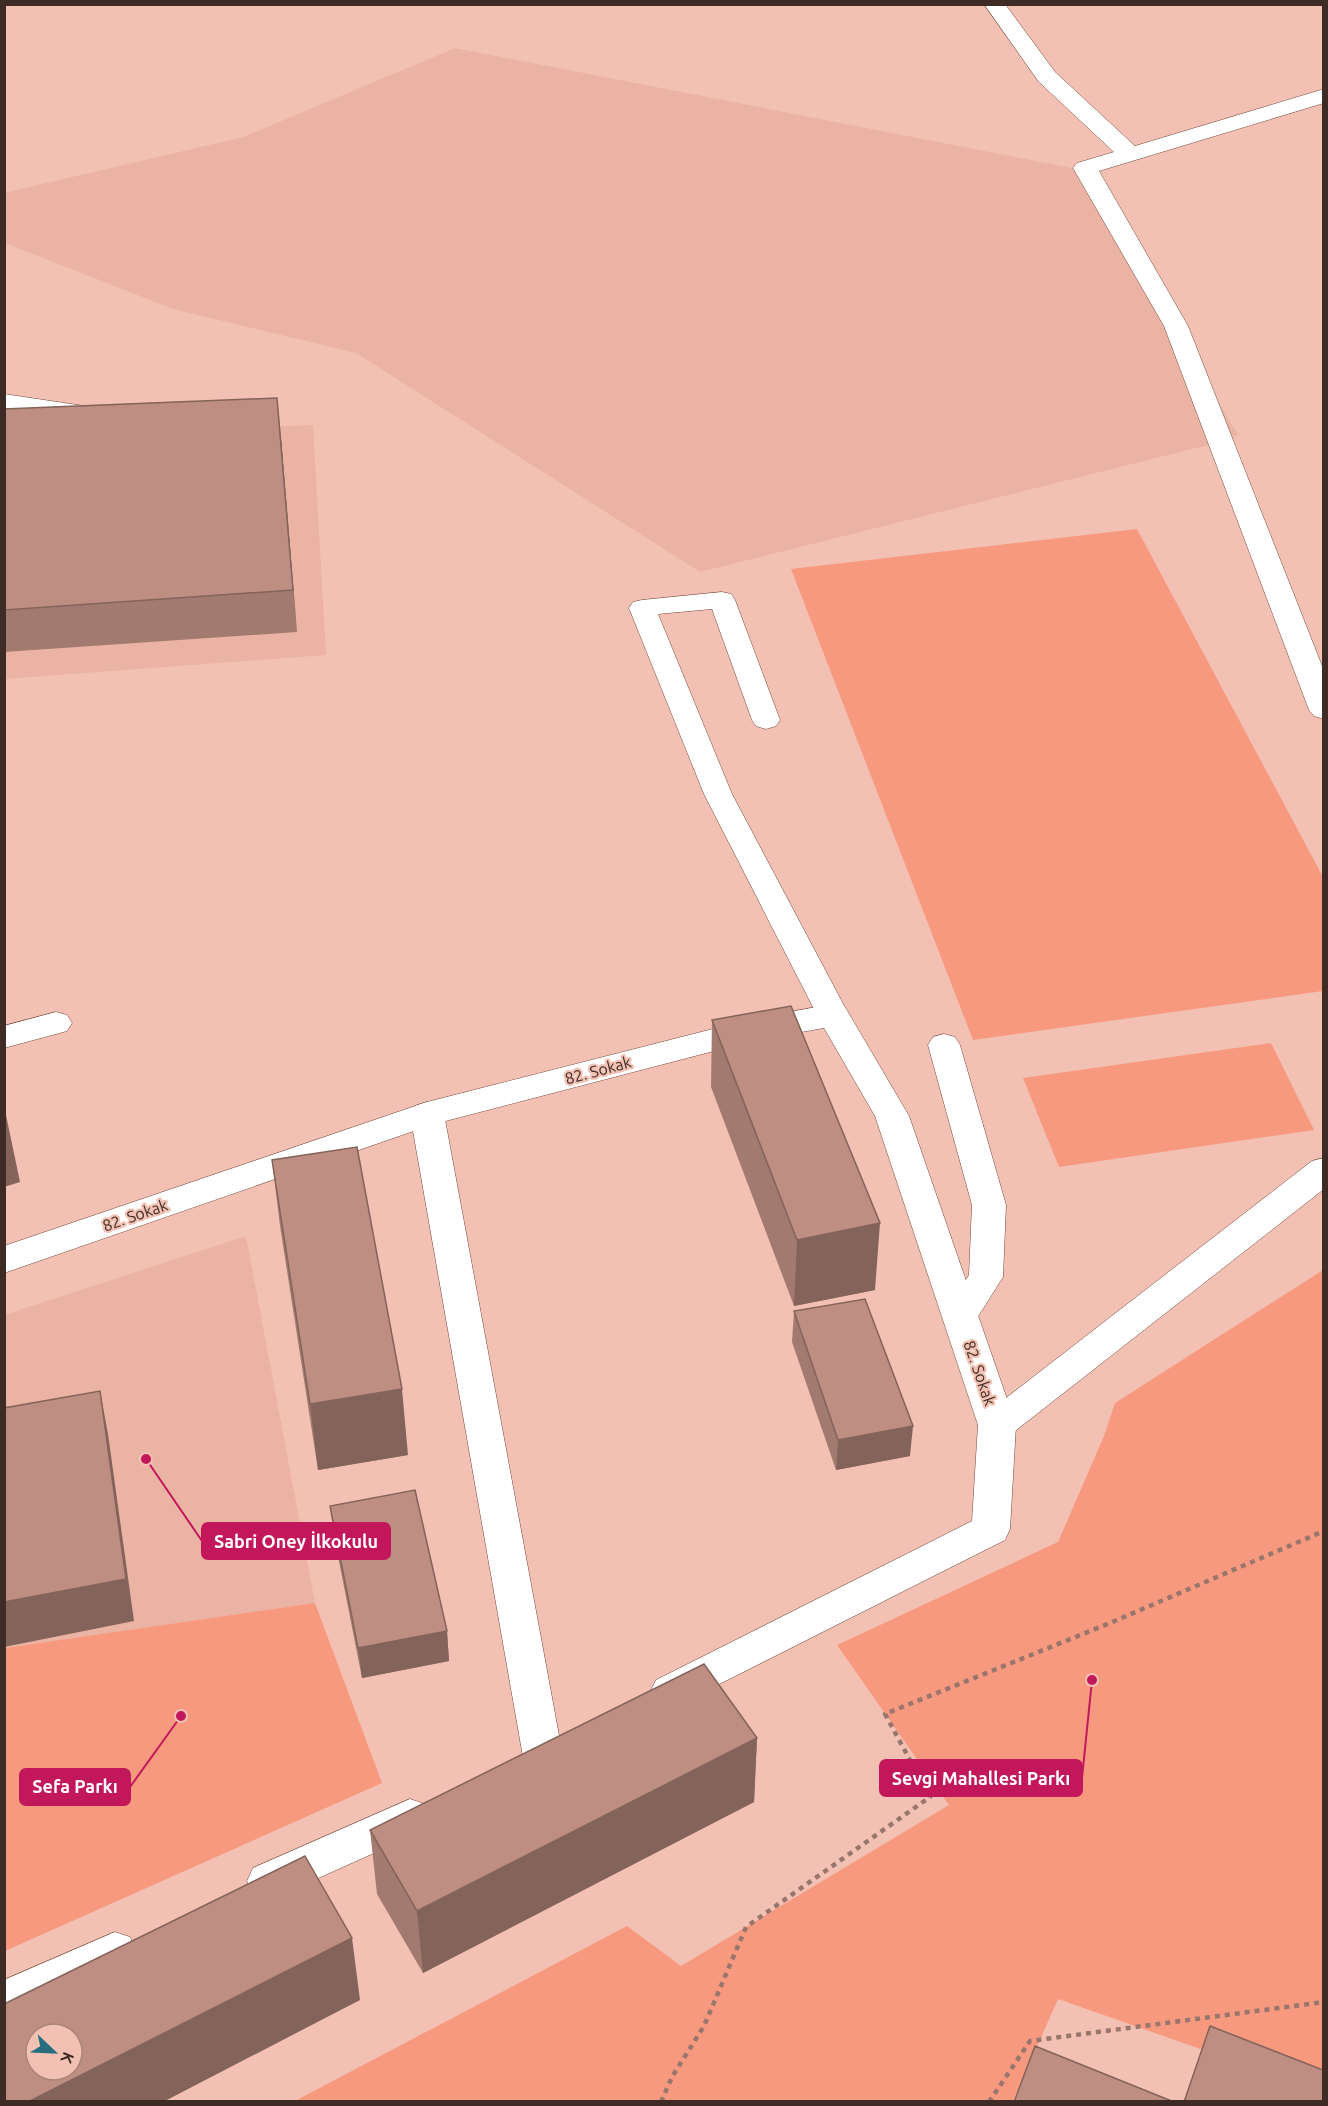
<svg xmlns="http://www.w3.org/2000/svg" width="1328" height="2106" font-family="Ubuntu,sans-serif">
<style>
.built{fill:#ebb3a3}
.green{fill:#f7997f}
.lines{fill:none;stroke-linecap:round;stroke-linejoin:round}
.service-casing{stroke:#70473b;stroke-width:1}
.minor-casing{stroke:#70473b;stroke-width:1}
.tertiary-casing{stroke:#70473b;stroke-width:1}
.path{stroke:#99766c;stroke-width:4.5;stroke-dasharray:5 5;stroke-linecap:butt}
.service{fill:#fff;fill-rule:evenodd}
.minor{fill:#fff;fill-rule:evenodd}
.tertiary{fill:#fff;fill-rule:evenodd}
.wall{fill:#a37a6f}
.shaded-wall{fill:#84635a}
.building{fill:#bd8e81;stroke:#84635a;stroke-width:1.5;fill-rule:evenodd}
.labels{text-anchor:middle;dominant-baseline:central;stroke-width:4.5;stroke-linejoin:round;paint-order:stroke}
.street-label{font-size:16px;fill:#3e2b25;stroke:#f3c1b3}
.leader{fill:none;stroke:#c2185b;stroke-width:2}
.callout-dot{fill:#c2185b;stroke:#f3c1b3;stroke-width:2}
.callout{fill:#c2185b;stroke:#c2185b;stroke-width:2}
.callout-label{font-size:18px;text-anchor:middle;font-weight:bold;fill:#fff}
</style>
<rect width="100%" height="100%" fill="#f3c1b3"/>
<path class="built" d="M 455,48 L 1077,169 L 1238,435 L 1212,444 L 700,572 L 356,353 L 173,309 L 5,243 L 4,193 L 243,137 Z
M 313,425 L 326,655 L 5,679 L 4,437 Z
M 246,1236 L 315,1603 L 5,1648 L 4,1315 Z"/>
<path class="green" d="M 1137,529 L 1323,877 L 1323,991 L 973,1040 L 791,569 Z
M 1271,1043 L 1314,1130 L 1059,1167 L 1023,1078 Z
M 1323,1270 L 1323,2092 L 1058,1999 L 1013,2101 L 293,2102 L 627,1926 L 681,1966 L 949,1805 L 837,1645 L 1058,1542 L 1104,1436 L 1115,1403 Z
M 315,1603 L 382,1783 L 5,1951 L 5,1648 Z"/>
<g class="lines">
<g class="service-casing">
<path id="service" d="M 4,394 L 91,407 L 100,409 L 103,414 L 100,419 L 91,421 L 4,408 Z
M 722,592 L 731,594 L 735,600 L 780,720 L 776,726 L 766,729 L 756,726 L 752,720 L 712,609 L 658,614 L 732,794 L 849,1015 L 844,1023 L 833,1026 L 822,1023 L 817,1015 L 704,794 L 629,608 L 633,602 L 642,600 Z
M 56,1012 L 67,1015 L 72,1023 L 67,1031 L 4,1048 L 4,1026 Z
M 944,1034 L 955,1037 L 960,1045 L 1006,1205 L 1003,1277 L 972,1326 L 960,1330 L 948,1326 L 943,1317 L 969,1275 L 972,1205 L 928,1045 L 933,1037 Z"/>
</g>
<g class="minor-casing">
<path id="minor" d="M 984,4 L 1005,4 L 1055,72 L 1135,146 L 1324,89 L 1324,103 L 1099,171 L 1188,326 L 1324,671 L 1324,719 L 1314,716 L 1309,710 L 1164,326 L 1073,168 L 1077,163 L 1114,152 L 1039,82 Z
M 427,1102 L 439,1106 L 444,1114 L 563,1757 L 557,1769 L 543,1775 L 529,1769 L 523,1757 L 410,1114 L 415,1106 Z
M 1324,1158 L 1324,1189 L 1010,1435 L 997,1440 L 984,1435 L 978,1425 L 984,1415 L 1312,1161 Z"/>
</g>
<g class="tertiary-casing">
<path id="tertiary" d="M 833,1004 L 845,1007 L 909,1116 L 1016,1425 L 1010,1529 L 1005,1540 L 670,1709 L 656,1704 L 650,1692 L 656,1680 L 972,1521 L 978,1425 L 875,1116 L 824,1028 L 756,1040 L 434,1124 L 4,1273 L 4,1246 L 427,1102 L 756,1018 Z
M 410,1799 L 425,1804 L 431,1817 L 425,1830 L 283,1894 L 268,1900 L 253,1894 L 247,1881 L 253,1868 Z
M 115,1932 L 130,1937 L 136,1951 L 130,1965 L 4,2021 L 4,1980 Z"/>
</g>
<path class="path" d="M 661,2102 L 672,2077 L 704,2026 L 746,1927 L 930,1797 L 885,1714 L 1110,1623 L 1324,1531
M 989,2102 L 1030,2041 L 1324,2002"/>
<use href="#service" class="service"/>
<use href="#minor" class="minor"/>
<use href="#tertiary" class="tertiary"/>
</g>
<path class="wall" d="M 4,409 L 281,438 L 297,632 L 4,652 Z
M 712,1020 L 875,1290 L 794,1306 L 711,1087 Z
M 272,1160 L 408,1455 L 318,1470 L 280,1226 Z
M 794,1311 L 910,1456 L 836,1470 L 792,1342 Z
M 330,1506 L 447,1631 L 449,1661 L 362,1678 L 334,1536 Z
M 757,1738 L 754,1802 L 423,1973 L 377,1894 L 370,1830 Z"/>
<path class="shaded-wall" d="M 277,398 L 281,438 L 297,632 L 293,590 Z
M 6,1115 L 20,1182 L 4,1187 L 4,1116 Z
M 880,1223 L 875,1290 L 794,1306 L 797,1240 Z
M 402,1389 L 408,1455 L 318,1470 L 310,1404 Z
M 100,1391 L 108,1434 L 134,1621 L 4,1647 L 4,1602 Z
M 913,1426 L 910,1456 L 836,1470 L 838,1440 Z
M 447,1631 L 449,1661 L 362,1678 L 358,1648 Z
M 757,1738 L 754,1802 L 423,1973 L 417,1911 Z
M 352,1938 L 360,2000 L 163,2102 L 28,2102 Z"/>
<path class="building" d="M 277,398 L 293,590 L 4,610 L 4,409 Z
M 791,1006 L 880,1223 L 797,1240 L 712,1020 Z
M 357,1147 L 402,1389 L 310,1404 L 272,1160 Z
M 865,1299 L 913,1426 L 838,1440 L 794,1311 Z
M 100,1391 L 126,1579 L 4,1602 L 4,1408 Z
M 415,1490 L 447,1631 L 358,1648 L 330,1506 Z
M 704,1664 L 757,1738 L 417,1911 L 370,1830 Z
M 305,1856 L 352,1938 L 28,2102 L 4,2102 L 4,2004 ZM 36,2034 L 72,2034 L 72,2070 L 36,2070 Z
M 1210,2026 L 1323,2070 L 1323,2102 L 1184,2102 Z
M 1035,2046 L 1174,2102 L 1014,2102 Z"/>
<g class="labels">
<g class="street-label">
<text transform="translate(598 1070) rotate(-15)">82. Sokak</text>
<text transform="translate(135 1215) rotate(-19)">82. Sokak</text>
<text transform="translate(980 1373) rotate(71)">82. Sokak</text>
</g>
</g>
<path class="leader" d="M146 1459L202 1541M1092 1680L1082 1778M181 1716L130 1787"/>
<g class="callout-dot">
<circle cx="146" cy="1459" r="6"/>
<circle cx="1092" cy="1680" r="6"/>
<circle cx="181" cy="1716" r="6"/>
</g>
<g class="callout">
<rect x="202" y="1523" width="188" height="36" rx="6"/>
<rect x="880" y="1760" width="202" height="36" rx="6"/>
<rect x="20" y="1769" width="110" height="36" rx="6"/>
</g>
<g class="callout-label">
<text x="296" y="1548">Sabri Oney İlkokulu</text>
<text x="981" y="1785">Sevgi Mahallesi Parkı</text>
<text x="75" y="1793">Sefa Parkı</text>
</g>
<rect width="1328" height="2106" fill="none" stroke="#3e2b25" stroke-width="12"/>
<g transform="translate(54 2052) rotate(113)"><circle r="28" fill="#f3c1b3" stroke="#ab857a" stroke-width="1.5"/>
<path d="M0-4.5L10 22L0 15L-10 22Z" fill="#286d7d"/>
<text y="-9" font-size="16" font-weight="bold" text-anchor="middle" fill="#3e2b25">K</text>
</g>
</svg>
